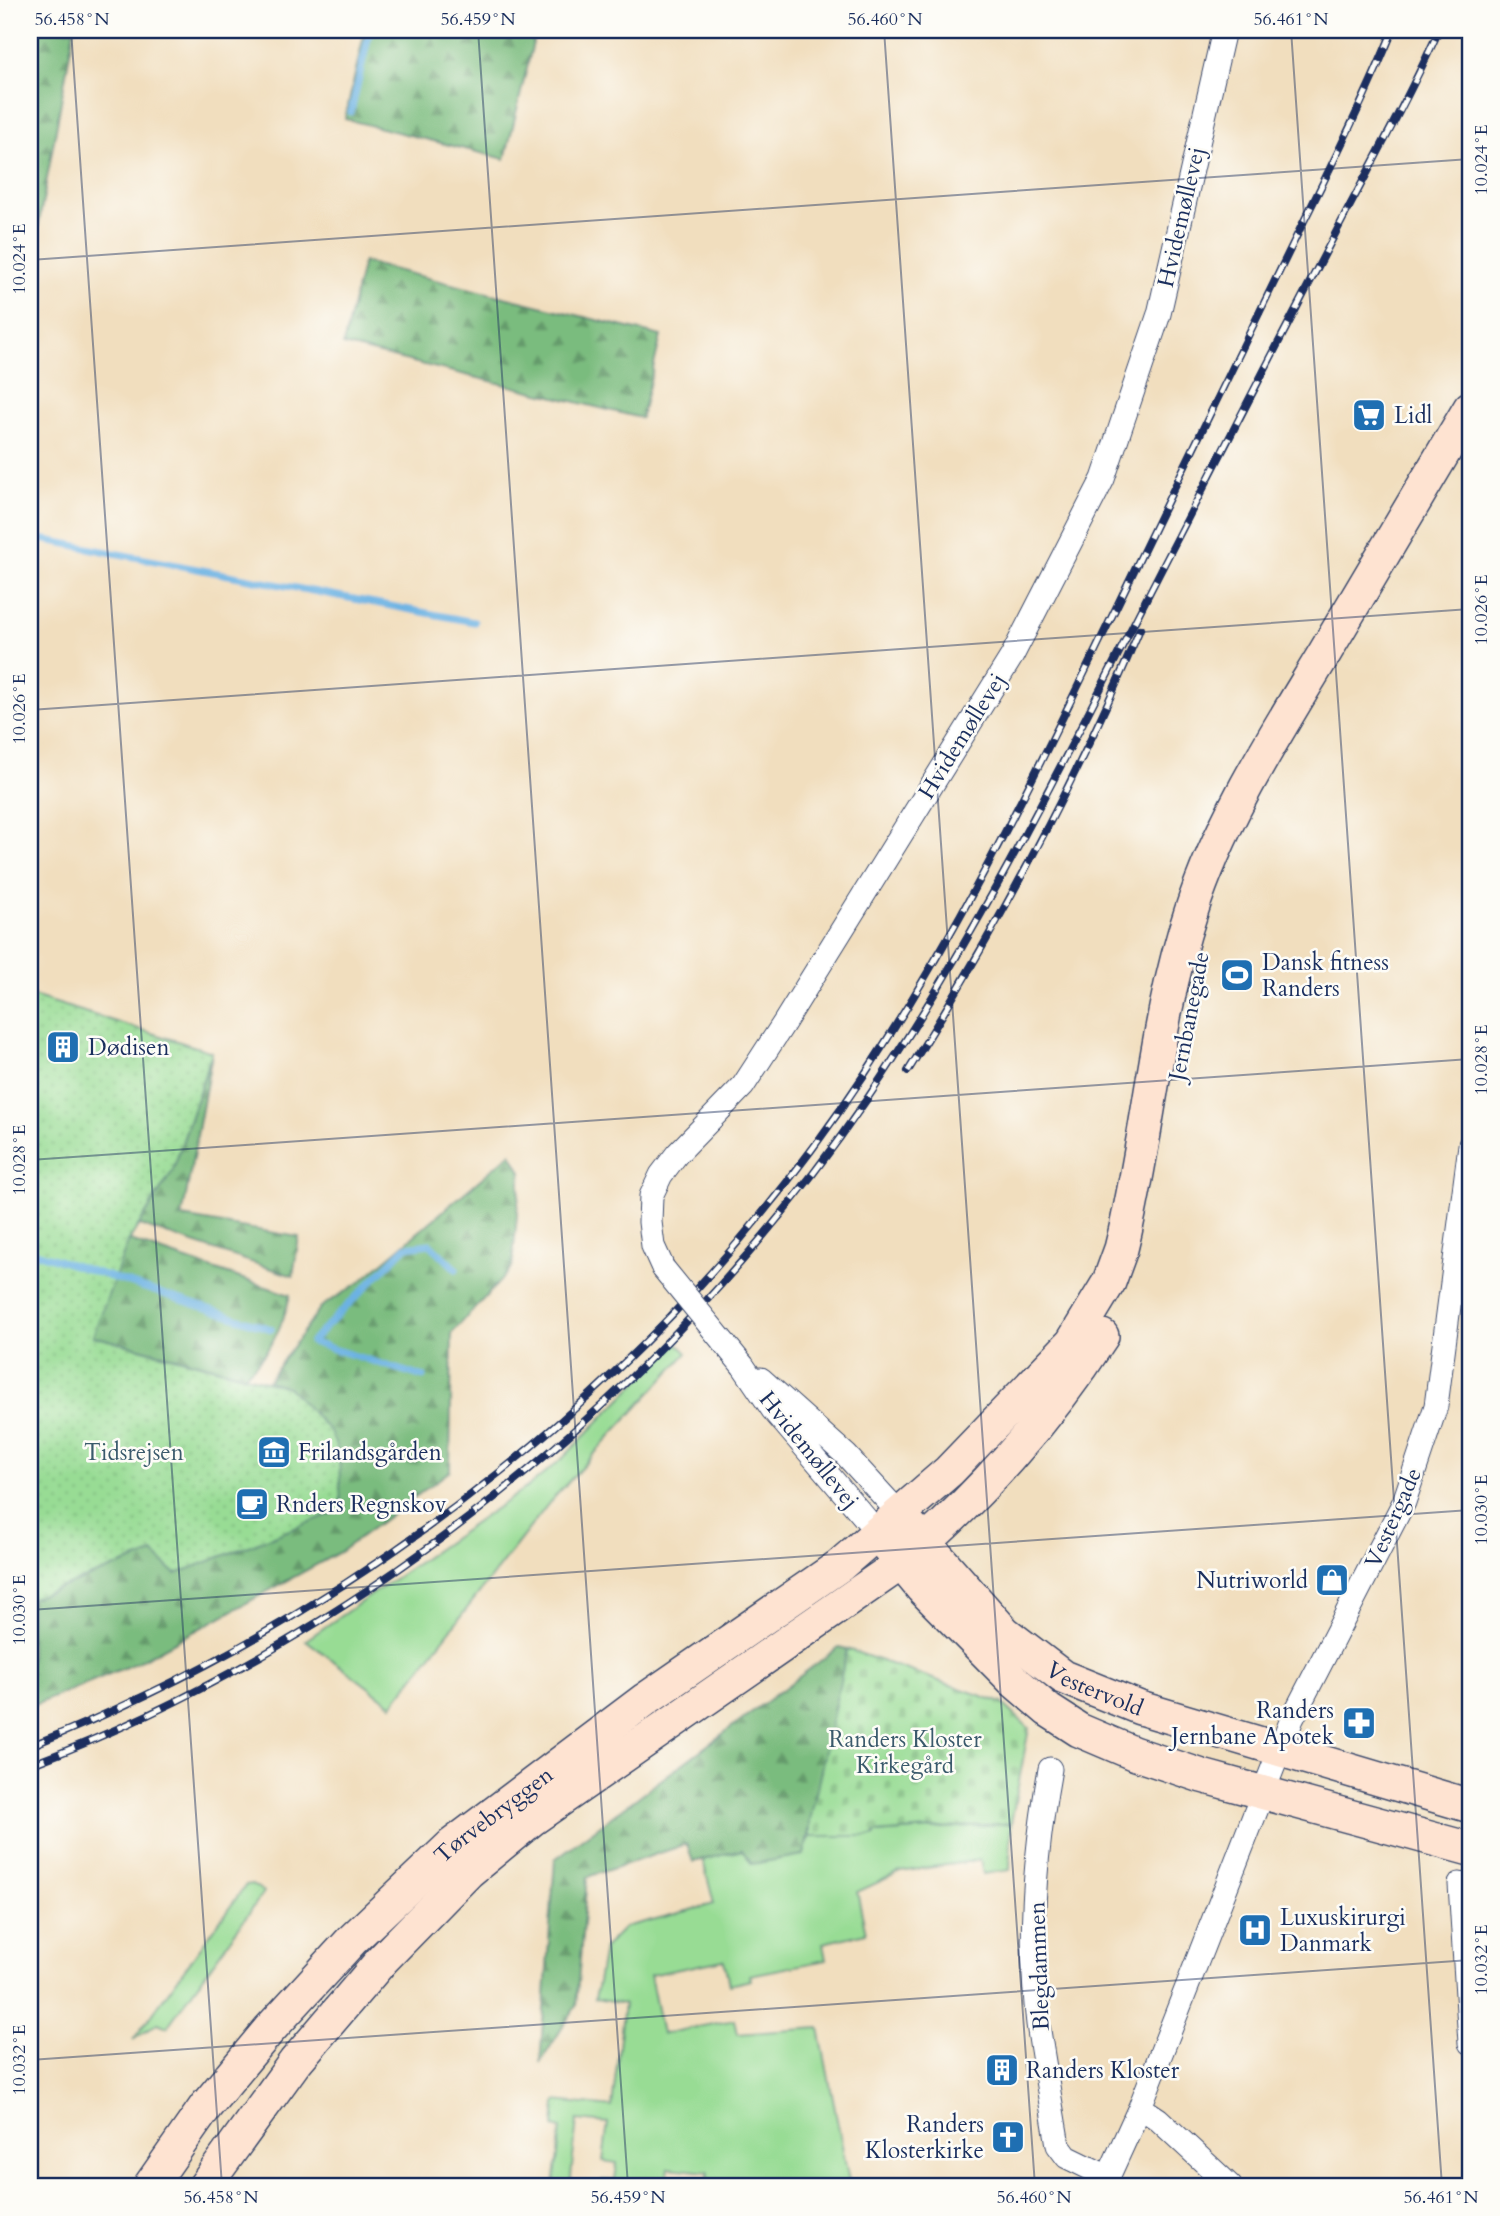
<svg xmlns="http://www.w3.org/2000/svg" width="1500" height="2216" font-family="Cardo,serif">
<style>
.green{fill:#98dc94;stroke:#5a8679;stroke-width:2}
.forest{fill:url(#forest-firs);stroke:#4a766e;stroke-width:2}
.cemetery{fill:url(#cemetery-stones);stroke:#5a8679;stroke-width:2}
.park{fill:url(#park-dots);stroke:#5a8679;stroke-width:2}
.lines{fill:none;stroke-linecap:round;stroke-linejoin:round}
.stream{stroke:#6cb2e3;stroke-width:7}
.minor-casing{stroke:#3b496c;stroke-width:25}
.secondary-casing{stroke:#3b496c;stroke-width:36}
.minor{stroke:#fff;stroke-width:23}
.secondary{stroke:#fee3d1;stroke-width:33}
.rail-casing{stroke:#1b2f5e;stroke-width:8}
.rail{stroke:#fdfcf7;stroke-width:5;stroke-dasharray:16;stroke-linecap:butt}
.minor-bridge-casing{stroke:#3b496c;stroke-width:25;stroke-linecap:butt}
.minor-bridge{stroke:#fff;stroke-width:23}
.ticks{fill:none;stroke:#1b2f5e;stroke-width:2;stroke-opacity:0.45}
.labels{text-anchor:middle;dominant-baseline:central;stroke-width:5;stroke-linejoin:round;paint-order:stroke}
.street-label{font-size:23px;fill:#1b2f5e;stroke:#fdfcf7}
.poi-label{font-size:23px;fill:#1b2f5e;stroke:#fdfcf7;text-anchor:start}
.park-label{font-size:23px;fill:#3a5a6c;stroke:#fdfcf7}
.neatline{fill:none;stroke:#1b2f5e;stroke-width:2.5}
.ticks-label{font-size:18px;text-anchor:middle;fill:#1b2f5e}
</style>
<defs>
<pattern id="forest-firs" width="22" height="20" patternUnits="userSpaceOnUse" patternTransform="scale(1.75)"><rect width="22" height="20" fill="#7abc7e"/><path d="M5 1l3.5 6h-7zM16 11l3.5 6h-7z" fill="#63996a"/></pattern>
<pattern id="cemetery-stones" width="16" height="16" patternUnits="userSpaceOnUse" patternTransform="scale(1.75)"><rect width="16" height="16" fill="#98dc94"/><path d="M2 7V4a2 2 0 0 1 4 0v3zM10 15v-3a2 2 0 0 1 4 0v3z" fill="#82bd82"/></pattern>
<pattern id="park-dots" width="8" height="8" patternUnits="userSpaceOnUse" patternTransform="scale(1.75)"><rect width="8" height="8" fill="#98dc94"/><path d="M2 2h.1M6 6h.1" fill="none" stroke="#82bd82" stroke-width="1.8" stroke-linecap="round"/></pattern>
</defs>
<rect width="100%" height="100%" fill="#fdfcf7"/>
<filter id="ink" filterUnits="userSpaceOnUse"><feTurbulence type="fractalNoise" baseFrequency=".0143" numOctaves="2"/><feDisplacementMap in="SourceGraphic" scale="14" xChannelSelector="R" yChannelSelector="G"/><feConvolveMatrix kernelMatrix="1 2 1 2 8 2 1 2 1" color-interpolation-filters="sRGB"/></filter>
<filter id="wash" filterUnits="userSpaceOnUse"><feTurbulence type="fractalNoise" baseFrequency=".00686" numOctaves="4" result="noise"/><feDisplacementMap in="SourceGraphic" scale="28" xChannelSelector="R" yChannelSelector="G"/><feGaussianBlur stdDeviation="1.57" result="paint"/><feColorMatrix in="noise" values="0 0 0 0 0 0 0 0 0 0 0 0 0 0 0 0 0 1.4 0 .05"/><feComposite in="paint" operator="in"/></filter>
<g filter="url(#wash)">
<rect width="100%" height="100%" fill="#f1debe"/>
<path class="green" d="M 676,1342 L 687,1353 L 549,1503 L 392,1705 L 306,1640 L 533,1483 L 564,1457 Z
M 1011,1823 L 1010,1870 L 983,1874 L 980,1860 L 900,1872 L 857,1892 L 866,1933 L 823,1943 L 826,1960 L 750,1975 L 751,1980 L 729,1985 L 724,1960 L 650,1975 L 662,2034 L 734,2020 L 737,2034 L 819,2028 L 850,2186 L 707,2186 L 708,2172 L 669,2168 L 666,2186 L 602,2186 L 602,2180 L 615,2181 L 617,2163 L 603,2161 L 608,2123 L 577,2120 L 570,2186 L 554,2186 L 561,2129 L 554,2127 L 556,2101 L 612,2107 L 624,2004 L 595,1999 L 604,1948 L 625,1927 L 714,1904 L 703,1860 L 742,1850 L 803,1855 L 810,1836 L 875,1836 L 875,1833 Z
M 252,1884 L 264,1892 L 167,2027 L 158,2023 L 133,2040 L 246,1885 Z"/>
<path class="forest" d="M 30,30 L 74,30 L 30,272 Z
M 365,30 L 536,30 L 505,159 L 345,119 Z
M 363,262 L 661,336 L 641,418 L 343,345 Z
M 212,1054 L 182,1217 L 299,1237 L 293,1276 L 139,1225 L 173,1170 Z
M 511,1153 L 521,1172 L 512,1268 L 452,1333 L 450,1471 L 340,1552 L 138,1662 L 30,1707 L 30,1599 L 153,1553 L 176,1574 L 288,1387 L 268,1381 L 321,1307 L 360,1282 Z
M 30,1207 L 290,1295 C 283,1327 270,1353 245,1375 L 93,1336 Z
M 839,1647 L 847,1649 L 804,1855 L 752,1864 L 742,1850 L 693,1862 L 687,1844 L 587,1877 L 576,2006 L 540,2063 L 555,1859 Z"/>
<path class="cemetery" d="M 847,1649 L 1002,1703 L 1029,1728 L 1011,1823 L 875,1833 L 875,1836 L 810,1836 L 810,1821 Z"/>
<path class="park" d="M 30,995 L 212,1052 L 173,1170 L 128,1242 L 93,1336 L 288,1387 L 330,1431 L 339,1453 L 341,1510 L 176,1574 L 153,1553 L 30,1599 Z"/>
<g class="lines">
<path class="stream" d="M 351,112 L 370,30
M 30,537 L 474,622
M 30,1251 L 271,1329
M 423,1377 L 311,1342 L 406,1247 L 430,1244 L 456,1269"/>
</g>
</g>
<g filter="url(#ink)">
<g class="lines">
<g class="minor-casing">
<path id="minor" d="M 663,1268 L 653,1246 L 650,1222 L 651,1196 L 661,1175 L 677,1154 L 743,1086 L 784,1023 L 1012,656 L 1103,479 L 1159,314 L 1224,30
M 743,1366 L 773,1410 L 878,1533
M 761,1379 L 846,1455 L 899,1513
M 1050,1769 C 1035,1851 1028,1940 1038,2024 C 1044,2064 1051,2104 1058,2145 L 1067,2157 L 1108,2177
M 1460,1884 L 1470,2043
M 1140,2107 L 1158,2119 L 1230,2186
M 1104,2186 L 1140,2107 L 1292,1719 L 1404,1502 L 1436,1406 L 1470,1145"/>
</g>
<g class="secondary-casing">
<g id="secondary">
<path id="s1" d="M 912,1528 L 1004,1632 L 1063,1677 L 1140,1708 L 1470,1806"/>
<path d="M 888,1547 L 922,1588 L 1013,1680 L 1048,1710 L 1079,1730 L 1133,1753 L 1202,1776 L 1470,1849"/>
<path id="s2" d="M 150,2186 L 206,2106 L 269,2030 L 352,1940 L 452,1845 L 646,1699 L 839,1566 L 949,1471 L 1072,1343 L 1109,1282 L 1121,1249 C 1149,1138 1155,1020 1191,912 C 1221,819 1274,737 1324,654 C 1373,572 1422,490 1470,408"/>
<path d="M 205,2186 L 295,2062 L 382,1960 L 469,1871 L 531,1820 L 900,1564 C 975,1501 1049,1419 1102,1336"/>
</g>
</g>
<use href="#minor" class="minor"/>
<use href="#secondary" class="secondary"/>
<g class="rail-casing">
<path id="rail" d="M 908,1071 C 997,929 1075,784 1140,629
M 30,1746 C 366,1612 666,1376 866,1072 C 980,899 1067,708 1158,521 C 1206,422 1254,324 1302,225 C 1334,161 1366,96 1393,30
M 30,1765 C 361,1640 668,1391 867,1099 C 986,924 1078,731 1175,543 C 1231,434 1288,324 1345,215 C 1377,154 1411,93 1439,30"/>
</g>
<use href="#rail" class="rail"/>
<g class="minor-bridge-casing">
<path id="minor-bridge" d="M 663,1268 L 743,1366"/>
</g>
<use href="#minor-bridge" class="minor-bridge"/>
</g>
</g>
<path class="ticks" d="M 71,30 L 222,2186M 478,30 L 628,2186M 884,30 L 1035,2186M 1291,30 L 1442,2186M 30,260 L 1470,159M 30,710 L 1470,609M 30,1160 L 1470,1059M 30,1610 L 1470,1510M 30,2060 L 1470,1960"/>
<defs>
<g id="supermarket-square" transform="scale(1.75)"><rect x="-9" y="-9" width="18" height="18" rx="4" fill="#1f6fb2" stroke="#fdfcf7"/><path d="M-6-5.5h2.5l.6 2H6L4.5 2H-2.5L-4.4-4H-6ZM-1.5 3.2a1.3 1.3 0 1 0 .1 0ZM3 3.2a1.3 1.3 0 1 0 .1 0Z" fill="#fff"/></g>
<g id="stadium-square" transform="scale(1.75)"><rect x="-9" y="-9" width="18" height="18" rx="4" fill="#1f6fb2" stroke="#fdfcf7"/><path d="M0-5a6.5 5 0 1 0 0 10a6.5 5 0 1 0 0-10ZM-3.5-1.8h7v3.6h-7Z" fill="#fff"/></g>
<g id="building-square" transform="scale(1.75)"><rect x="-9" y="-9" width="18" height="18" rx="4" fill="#1f6fb2" stroke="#fdfcf7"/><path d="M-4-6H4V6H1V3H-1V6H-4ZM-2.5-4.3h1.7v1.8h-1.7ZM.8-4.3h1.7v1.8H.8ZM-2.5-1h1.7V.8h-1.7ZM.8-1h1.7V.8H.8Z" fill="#fff"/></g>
<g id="museum-square" transform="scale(1.75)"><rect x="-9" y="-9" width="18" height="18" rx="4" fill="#1f6fb2" stroke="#fdfcf7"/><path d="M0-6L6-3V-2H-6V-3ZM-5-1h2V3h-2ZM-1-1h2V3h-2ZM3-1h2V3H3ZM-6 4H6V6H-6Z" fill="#fff"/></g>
<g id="cafe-square" transform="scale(1.75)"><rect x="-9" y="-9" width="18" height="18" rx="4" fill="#1f6fb2" stroke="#fdfcf7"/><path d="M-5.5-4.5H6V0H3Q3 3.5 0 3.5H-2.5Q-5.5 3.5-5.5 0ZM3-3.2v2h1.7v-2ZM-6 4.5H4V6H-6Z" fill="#fff"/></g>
<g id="shop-square" transform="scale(1.75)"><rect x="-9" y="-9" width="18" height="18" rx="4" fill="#1f6fb2" stroke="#fdfcf7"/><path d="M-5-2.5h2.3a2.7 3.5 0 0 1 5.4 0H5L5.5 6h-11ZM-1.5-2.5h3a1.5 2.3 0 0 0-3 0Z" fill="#fff"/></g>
<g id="pharmacy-square" transform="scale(1.75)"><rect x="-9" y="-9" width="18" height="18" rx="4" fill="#1f6fb2" stroke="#fdfcf7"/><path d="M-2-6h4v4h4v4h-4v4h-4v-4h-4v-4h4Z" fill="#fff"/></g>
<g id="hospital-square" transform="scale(1.75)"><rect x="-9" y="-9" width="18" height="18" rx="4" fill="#1f6fb2" stroke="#fdfcf7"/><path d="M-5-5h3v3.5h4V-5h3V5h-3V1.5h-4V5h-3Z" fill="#fff"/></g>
<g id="church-square" transform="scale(1.75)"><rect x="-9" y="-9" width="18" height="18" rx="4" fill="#1f6fb2" stroke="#fdfcf7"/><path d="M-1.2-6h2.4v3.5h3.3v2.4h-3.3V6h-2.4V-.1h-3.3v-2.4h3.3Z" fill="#fff"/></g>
</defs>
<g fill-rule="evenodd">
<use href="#supermarket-square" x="1369" y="415"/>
<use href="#stadium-square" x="1237" y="975"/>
<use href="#building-square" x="63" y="1047"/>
<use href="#museum-square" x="274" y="1452"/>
<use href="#cafe-square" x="252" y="1504"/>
<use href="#shop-square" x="1332" y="1580"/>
<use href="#pharmacy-square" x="1359" y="1723"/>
<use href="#hospital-square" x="1255" y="1930"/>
<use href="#building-square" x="1002" y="2070"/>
<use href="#church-square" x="1008" y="2137"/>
</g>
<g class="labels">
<g class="street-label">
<text transform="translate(1181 217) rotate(-77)">Hvidemøllevej</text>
<text transform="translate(962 736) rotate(-58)">Hvidemøllevej</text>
<text transform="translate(1189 1016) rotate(-79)">Jernbanegade</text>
<text transform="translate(809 1450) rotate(51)">Hvidemøllevej</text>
<text transform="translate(1393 1518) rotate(-66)">Vestergade</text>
<text stroke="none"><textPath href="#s1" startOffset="247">Vestervold</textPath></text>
<text stroke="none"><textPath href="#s2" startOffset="508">Tørvebryggen</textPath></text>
<text transform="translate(1039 1966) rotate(-92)">Blegdammen</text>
</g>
<g class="poi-label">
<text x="1394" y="415">Lidl</text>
<text x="1262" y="962">Dansk fitness<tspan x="1262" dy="26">Randers</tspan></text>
<text x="88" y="1047">Dødisen</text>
<text x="298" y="1452">Frilandsgården</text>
<text x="276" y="1504">Rnders Regnskov</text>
<text x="1308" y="1580" text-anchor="end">Nutriworld</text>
<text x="1334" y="1710" text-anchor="end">Randers<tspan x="1334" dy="26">Jernbane Apotek</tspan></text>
<text x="1280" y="1917">Luxuskirurgi<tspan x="1280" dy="26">Danmark</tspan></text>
<text x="1026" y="2070">Randers Kloster</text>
<text x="984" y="2124" text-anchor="end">Randers<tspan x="984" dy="26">Klosterkirke</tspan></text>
</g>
<g class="park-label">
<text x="134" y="1452">Tidsrejsen</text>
<text x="905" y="1739">Randers Kloster<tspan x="905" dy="26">Kirkegård</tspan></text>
</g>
</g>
<rect width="1500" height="2216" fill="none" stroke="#fdfcf7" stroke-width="77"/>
<rect x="38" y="38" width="1424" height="2140" class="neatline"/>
<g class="ticks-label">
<text x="72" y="25">56.458°N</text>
<text x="478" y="25">56.459°N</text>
<text x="885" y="25">56.460°N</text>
<text x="1291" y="25">56.461°N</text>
<text transform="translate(1481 160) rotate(-90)" y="6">10.024°E</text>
<text transform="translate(19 259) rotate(-90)" y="6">10.024°E</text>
<text transform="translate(1481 610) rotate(-90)" y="6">10.026°E</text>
<text transform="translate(19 709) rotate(-90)" y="6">10.026°E</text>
<text transform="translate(1481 1060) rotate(-90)" y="6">10.028°E</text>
<text transform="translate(19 1160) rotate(-90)" y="6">10.028°E</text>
<text transform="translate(1481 1510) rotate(-90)" y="6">10.030°E</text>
<text transform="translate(19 1610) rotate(-90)" y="6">10.030°E</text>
<text transform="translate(1481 1960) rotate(-90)" y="6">10.032°E</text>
<text transform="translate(19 2060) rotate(-90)" y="6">10.032°E</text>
<text x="221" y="2203">56.458°N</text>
<text x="628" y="2203">56.459°N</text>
<text x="1034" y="2203">56.460°N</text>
<text x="1441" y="2203">56.461°N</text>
</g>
</svg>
